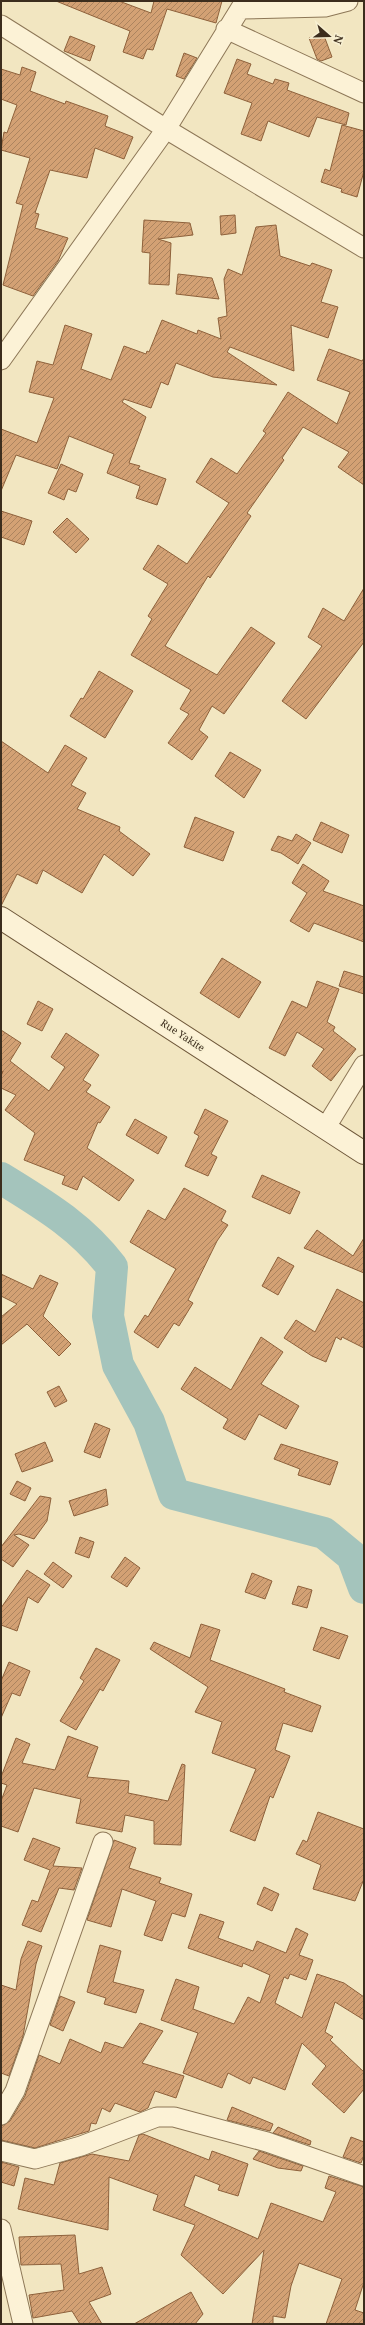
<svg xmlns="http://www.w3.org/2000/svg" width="365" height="2325" font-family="'Noto Serif',serif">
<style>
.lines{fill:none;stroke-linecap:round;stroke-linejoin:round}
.river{stroke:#a4c4bc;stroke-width:32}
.building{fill:url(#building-hatch);stroke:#8e613b}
.minor-casing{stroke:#8d7757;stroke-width:21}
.secondary-casing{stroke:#6f583a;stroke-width:24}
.minor{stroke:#fcf2d6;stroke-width:19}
.secondary{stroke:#fcf2d6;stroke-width:22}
.labels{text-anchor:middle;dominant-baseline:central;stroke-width:3;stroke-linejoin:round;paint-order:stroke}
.street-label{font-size:10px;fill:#3c2d1d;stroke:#f8f0d2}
</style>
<defs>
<pattern id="building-hatch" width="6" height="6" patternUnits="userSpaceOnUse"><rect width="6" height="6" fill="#d3a174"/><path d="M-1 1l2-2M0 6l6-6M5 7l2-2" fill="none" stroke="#ac845f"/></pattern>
</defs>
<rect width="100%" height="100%" fill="#f2e6c1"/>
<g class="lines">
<path class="river" d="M 1,1178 C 43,1204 81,1226 112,1267 L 108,1316 L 118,1365 L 149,1422 L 174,1494 L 324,1533 L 352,1556 L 364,1588"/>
</g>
<path class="building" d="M 56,1 L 119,1 L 151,13 L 154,1 L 222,1 L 216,23 L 167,9 L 153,50 L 147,49 L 143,59 L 123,52 L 130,31 Z
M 323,33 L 332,57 L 321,61 L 317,59 L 309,38 Z
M 70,36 L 95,46 L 90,61 L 64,51 Z
M 184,53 L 197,58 L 184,79 L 176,76 Z
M 237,59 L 251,64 L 247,74 L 273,84 L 275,79 L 289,83 L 287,90 L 349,113 L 346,125 L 317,117 L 309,137 L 268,121 L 261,141 L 241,134 L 252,103 L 224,93 Z
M 22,67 L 36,72 L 30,91 L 65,104 L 66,101 L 108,116 L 105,126 L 133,137 L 124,159 L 95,148 L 87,178 L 50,170 L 35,213 L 39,214 L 35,228 L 68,238 L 58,261 L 33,296 L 3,285 L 23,205 L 16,203 L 30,158 L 1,150 L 4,132 L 7,133 L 17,105 L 1,99 L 1,69 L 20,75 Z
M 342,125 L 364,131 L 364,171 L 357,197 L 341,192 L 342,189 L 321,182 L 325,169 L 330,171 Z
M 235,215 L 236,233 L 221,235 L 220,216 Z
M 144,220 L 190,223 L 193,235 L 158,239 L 171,243 L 169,285 L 149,284 L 150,253 L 142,252 Z
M 276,225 L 280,256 L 310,266 L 312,263 L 332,270 L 321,302 L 338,307 L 328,338 L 291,325 L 294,371 L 230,347 L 227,352 L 277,385 L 213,377 L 176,363 L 168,385 L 161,382 L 151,408 L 124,399 L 122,402 L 146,417 L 129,463 L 140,466 L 138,469 L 166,479 L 157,505 L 136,498 L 140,486 L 107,473 L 114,454 L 69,436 L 57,469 L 16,455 L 1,491 L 1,429 L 37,443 L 54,398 L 29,392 L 37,361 L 53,365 L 65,325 L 92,334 L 81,369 L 111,380 L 124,346 L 146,354 L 147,351 L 149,352 L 162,320 L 197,334 L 198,330 L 221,339 L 218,318 L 227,316 L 224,279 L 228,269 L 242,275 L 256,227 Z
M 178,274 L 212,278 L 219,299 L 176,294 Z
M 329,349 L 362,361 L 364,358 L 364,485 L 338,467 L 349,452 L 303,427 L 282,458 L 284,460 L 247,513 L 251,516 L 210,578 L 208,576 L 165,646 L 217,675 L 251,627 L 275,643 L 224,714 L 212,706 L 199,730 L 208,737 L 192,760 L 168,743 L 189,714 L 180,709 L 191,690 L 131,655 L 152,619 L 148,616 L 168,584 L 143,569 L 158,545 L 187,564 L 229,503 L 196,482 L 211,458 L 237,474 L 266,433 L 263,431 L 288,392 L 337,424 L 350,392 L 317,380 Z
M 61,464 L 83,474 L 76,492 L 68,489 L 64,500 L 48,493 Z
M 1,511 L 32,521 L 24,545 L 1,537 Z
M 67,518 L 89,539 L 76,553 L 53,532 Z
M 364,588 L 364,642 L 306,719 L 282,701 L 322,646 L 308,637 L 323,608 L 344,621 Z
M 99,671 L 133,691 L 105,738 L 70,716 L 81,698 L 83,699 Z
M 1,741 L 48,773 L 65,745 L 87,758 L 71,785 L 86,793 L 77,809 L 120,827 L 119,831 L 150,854 L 133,876 L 104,854 L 82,893 L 43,870 L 37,884 L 17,874 L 1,906 Z
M 230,752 L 261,770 L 244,798 L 215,776 Z
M 195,817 L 234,832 L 223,861 L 184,847 Z
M 321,822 L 349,835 L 342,853 L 313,840 Z
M 296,834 L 311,843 L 298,864 L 281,853 L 271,850 L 278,836 L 292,841 Z
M 303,864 L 329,881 L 323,891 L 364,906 L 364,942 L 314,923 L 309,932 L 290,921 L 307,893 L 292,883 Z
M 222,958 L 261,982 L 239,1018 L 200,993 Z
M 344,971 L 364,977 L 364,994 L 339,986 Z
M 317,981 L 339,989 L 327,1022 L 335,1027 L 333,1031 L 356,1049 L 331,1081 L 312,1066 L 324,1049 L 297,1032 L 285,1056 L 269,1048 L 292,1001 L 307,1008 Z
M 38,1001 L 53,1009 L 42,1031 L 27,1024 Z
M 1,1030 L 21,1043 L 10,1061 L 49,1091 L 65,1067 L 51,1057 L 66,1033 L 99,1055 L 83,1080 L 91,1085 L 86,1092 L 110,1107 L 100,1123 L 98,1122 L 87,1148 L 134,1180 L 119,1201 L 83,1176 L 77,1190 L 62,1184 L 65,1176 L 24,1160 L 35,1133 L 5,1110 L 16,1095 L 1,1088 L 1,1076 L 3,1071 L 1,1075 Z
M 205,1109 L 228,1121 L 211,1154 L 217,1157 L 208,1176 L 185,1166 L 199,1136 L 194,1133 Z
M 135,1119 L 167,1137 L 158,1154 L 126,1135 Z
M 262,1175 L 300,1192 L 290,1214 L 252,1197 Z
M 184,1188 L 226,1211 L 221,1221 L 228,1225 L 217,1241 L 188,1300 L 193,1303 L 179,1326 L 174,1323 L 158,1348 L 134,1332 L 145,1315 L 148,1317 L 176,1269 L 130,1242 L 148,1210 L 165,1220 Z
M 317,1230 L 353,1256 L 364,1238 L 364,1273 L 304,1248 Z
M 278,1257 L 294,1266 L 278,1295 L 262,1286 Z
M 1,1274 L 33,1289 L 40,1275 L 58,1283 L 43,1316 L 71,1344 L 59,1356 L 27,1324 L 1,1345 L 1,1317 L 17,1304 L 1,1296 Z
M 337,1289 L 364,1303 L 364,1348 L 342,1337 L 341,1340 L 336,1337 L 326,1362 L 312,1356 L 284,1338 L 296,1320 L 315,1332 Z
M 261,1337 L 283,1352 L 261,1384 L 299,1406 L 286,1429 L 259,1414 L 245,1440 L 223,1428 L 228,1419 L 181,1389 L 195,1367 L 231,1390 Z
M 59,1386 L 67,1401 L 55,1407 L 47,1392 Z
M 95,1423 L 110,1429 L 100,1458 L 84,1452 Z
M 45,1442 L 53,1461 L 22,1472 L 15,1454 Z
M 281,1444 L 338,1462 L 330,1485 L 298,1475 L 300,1469 L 274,1459 Z
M 17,1481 L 31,1488 L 25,1501 L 10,1494 Z
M 106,1489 L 108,1505 L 74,1516 L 69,1501 Z
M 40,1496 L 51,1498 L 47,1521 L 34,1539 L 19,1534 L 14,1535 L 29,1545 L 13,1567 L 1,1559 L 1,1547 Z
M 80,1537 L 94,1542 L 89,1558 L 75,1553 Z
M 125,1557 L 140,1568 L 127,1587 L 111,1577 Z
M 53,1562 L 72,1576 L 63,1588 L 44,1574 Z
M 27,1570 L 50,1585 L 38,1603 L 28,1597 L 17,1631 L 1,1625 L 1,1608 Z
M 252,1573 L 272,1581 L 265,1599 L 245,1592 Z
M 298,1586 L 312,1590 L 307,1608 L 292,1604 Z
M 201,1624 L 220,1630 L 210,1660 L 285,1689 L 284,1692 L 321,1706 L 312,1732 L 283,1723 L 275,1750 L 290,1756 L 273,1798 L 270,1796 L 255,1841 L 230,1831 L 256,1769 L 212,1753 L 222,1722 L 195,1712 L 208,1687 L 150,1649 L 154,1642 L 190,1658 Z
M 321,1627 L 348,1636 L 339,1659 L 313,1650 Z
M 96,1648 L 120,1660 L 103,1691 L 100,1689 L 76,1730 L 60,1721 L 84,1681 L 80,1678 Z
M 9,1662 L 30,1671 L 20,1696 L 12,1693 L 1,1718 L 1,1681 Z
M 68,1736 L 98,1747 L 87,1777 L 129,1781 L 128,1793 L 168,1801 L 182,1764 L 185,1765 L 181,1845 L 154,1844 L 154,1821 L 125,1815 L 122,1832 L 76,1823 L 81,1799 L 34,1788 L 18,1832 L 1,1826 L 1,1801 L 7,1785 L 1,1783 L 1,1777 L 16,1738 L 30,1744 L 22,1763 L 55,1770 Z
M 318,1812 L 364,1829 L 364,1879 L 355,1901 L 313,1889 L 321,1865 L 296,1854 L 303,1840 L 307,1842 Z
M 33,1838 L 60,1848 L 53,1866 L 82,1868 L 74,1890 L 59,1888 L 41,1932 L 22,1925 L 32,1900 L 38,1902 L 50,1870 L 24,1860 Z
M 114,1840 L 136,1848 L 129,1868 L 161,1878 L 159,1883 L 192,1894 L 185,1917 L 172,1913 L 162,1941 L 144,1935 L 156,1901 L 122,1889 L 111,1927 L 87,1920 Z
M 264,1887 L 279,1894 L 272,1911 L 257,1904 Z
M 200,1914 L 224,1922 L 218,1938 L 253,1951 L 257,1941 L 286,1953 L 296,1928 L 308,1934 L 299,1955 L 313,1960 L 306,1980 L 290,1974 L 288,1979 L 284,1977 L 275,2003 L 302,2018 L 317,1974 L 344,1983 L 364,1997 L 364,2020 L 335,2002 L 325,2032 L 333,2037 L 330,2040 L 364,2072 L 364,2089 L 344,2113 L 312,2084 L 326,2066 L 302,2043 L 285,2090 L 253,2077 L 250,2084 L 228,2073 L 222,2088 L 183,2073 L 198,2033 L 161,2020 L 176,1979 L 199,1987 L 193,2009 L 234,2024 L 248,1997 L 260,2003 L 270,1975 L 243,1963 L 242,1967 L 188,1948 Z
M 28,1941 L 42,1946 L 36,1964 L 23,2036 L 9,2076 L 1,2073 L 1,1985 L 16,1990 L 21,1959 Z
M 100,1945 L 121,1951 L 113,1982 L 144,1990 L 136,2013 L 104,2004 L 106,1998 L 87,1992 Z
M 60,1996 L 75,2002 L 63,2031 L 50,2025 Z
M 140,2023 L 163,2031 L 142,2063 L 184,2076 L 176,2098 L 155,2091 L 148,2108 L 140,2112 L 115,2103 L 110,2112 L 102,2108 L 96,2124 L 91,2123 L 89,2131 L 35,2148 L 1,2140 L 1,2126 L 10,2121 L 25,2096 L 39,2055 L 60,2064 L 70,2039 L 101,2053 L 105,2042 L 123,2048 Z
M 232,2107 L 273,2124 L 270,2131 L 227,2120 Z
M 278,2127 L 311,2141 L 310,2145 L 273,2133 Z
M 143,2134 L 209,2160 L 212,2151 L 248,2164 L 238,2196 L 218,2190 L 220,2185 L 195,2175 L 184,2206 L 258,2239 L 271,2203 L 323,2222 L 336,2192 L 325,2188 L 329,2176 L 364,2187 L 364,2282 L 355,2310 L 364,2313 L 364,2324 L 326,2324 L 342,2279 L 299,2263 L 291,2286 L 285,2318 L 273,2316 L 273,2324 L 252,2324 L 264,2250 L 223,2294 L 181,2255 L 195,2225 L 153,2210 L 158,2195 L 109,2177 L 108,2230 L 18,2209 L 25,2178 L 54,2185 L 60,2163 L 92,2154 L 129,2161 L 139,2135 Z
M 351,2137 L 364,2142 L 364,2155 L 361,2163 L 343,2157 Z
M 259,2151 L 303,2166 L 301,2171 L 278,2168 L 253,2159 Z
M 1,2162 L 19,2167 L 14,2186 L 1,2182 Z
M 75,2235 L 79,2274 L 102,2267 L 111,2294 L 89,2302 L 102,2324 L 80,2324 L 72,2311 L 33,2318 L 29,2295 L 64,2290 L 61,2264 L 21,2265 L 19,2237 Z
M 191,2292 L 203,2314 L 195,2324 L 134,2324 Z"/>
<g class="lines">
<g class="minor-casing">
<path id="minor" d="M 240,9 L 325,7 L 348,1
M 1,25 L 166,129 L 364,248
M 226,29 L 364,93
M 1,360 L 166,129 L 245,1
M 326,1127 L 364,1065
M 1,2115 L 15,2091 L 103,1842
M 1,2151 L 35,2159 L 81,2146 L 157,2117 L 174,2117 L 267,2142 L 364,2176
M 1,2229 L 23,2324"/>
</g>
<g class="secondary-casing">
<path id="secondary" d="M 1,918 L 364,1153"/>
</g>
<use href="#minor" class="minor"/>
<use href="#secondary" class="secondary"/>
</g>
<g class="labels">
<g class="street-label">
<text transform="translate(183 1035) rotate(33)">Rue Yakite</text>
</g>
</g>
<rect width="365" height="2325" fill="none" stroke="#3c2d1d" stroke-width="4"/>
<g transform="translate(329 36) rotate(110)" stroke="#f8f0d2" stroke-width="3" paint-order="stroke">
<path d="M0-3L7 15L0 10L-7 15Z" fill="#3c2d1d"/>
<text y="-6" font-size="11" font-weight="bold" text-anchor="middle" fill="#3c2d1d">N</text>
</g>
</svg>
